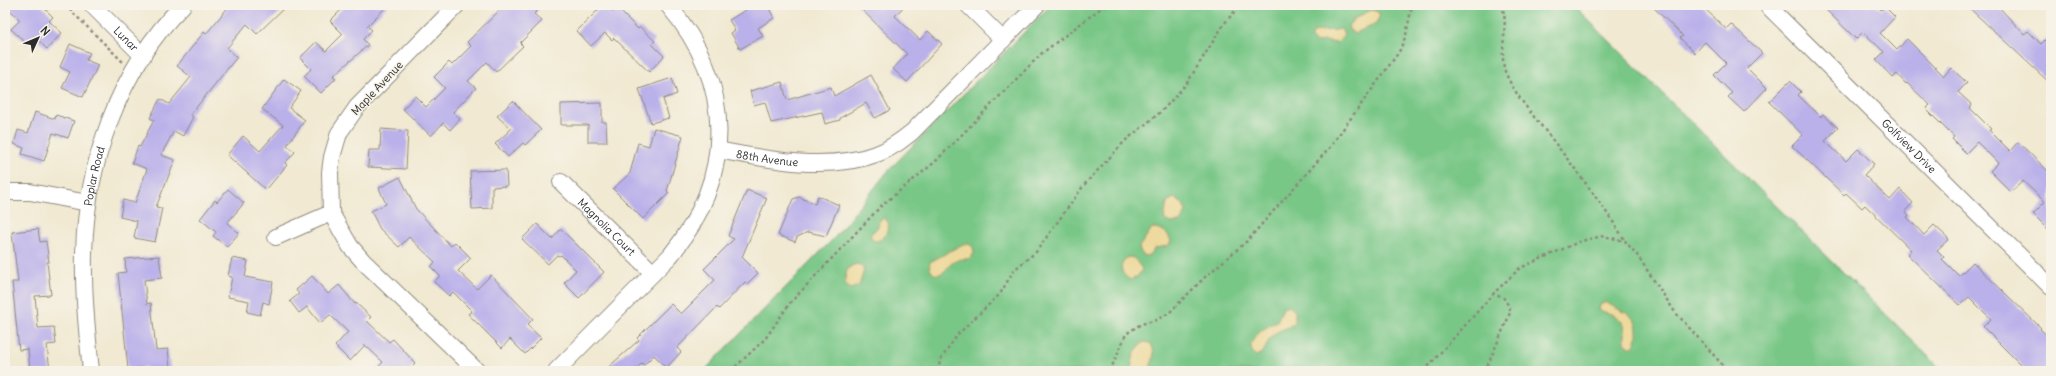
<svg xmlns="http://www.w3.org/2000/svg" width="2056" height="376" font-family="Delius,sans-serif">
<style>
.green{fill:#79c787;stroke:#527959}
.sand{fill:#eeda9e;stroke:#8c8264}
.building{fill:#bab0ea}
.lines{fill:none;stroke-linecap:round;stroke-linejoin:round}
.minor-casing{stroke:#8e8a7e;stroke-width:18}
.path{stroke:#8e8a7e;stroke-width:2.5;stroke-dasharray:3 3;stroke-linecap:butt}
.minor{stroke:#fff;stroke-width:16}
.labels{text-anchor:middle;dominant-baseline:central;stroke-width:3;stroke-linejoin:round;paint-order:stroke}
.street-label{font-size:11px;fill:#2b2b2b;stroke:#f7f3e8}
</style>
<rect width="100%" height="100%" fill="#f7f3e8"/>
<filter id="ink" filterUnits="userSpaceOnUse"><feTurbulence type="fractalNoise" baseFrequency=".025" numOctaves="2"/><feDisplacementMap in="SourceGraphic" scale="8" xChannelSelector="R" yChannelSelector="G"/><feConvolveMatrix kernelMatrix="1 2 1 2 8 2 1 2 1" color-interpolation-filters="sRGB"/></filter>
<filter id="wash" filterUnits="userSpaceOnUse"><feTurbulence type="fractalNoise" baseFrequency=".012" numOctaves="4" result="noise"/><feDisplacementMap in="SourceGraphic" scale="16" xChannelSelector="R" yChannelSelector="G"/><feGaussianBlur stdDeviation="0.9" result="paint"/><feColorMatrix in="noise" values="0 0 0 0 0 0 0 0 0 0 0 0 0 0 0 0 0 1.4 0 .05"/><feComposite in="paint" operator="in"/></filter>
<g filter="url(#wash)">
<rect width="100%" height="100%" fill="#f1e9d2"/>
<path class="green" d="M 1051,5 L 1573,5 L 1943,371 L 704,371 L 836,236 L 888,171 Z"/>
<path class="sand" d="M 1371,10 L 1376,11 L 1380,15 L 1376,24 L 1355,33 L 1350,31 L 1348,26 L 1354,19 Z
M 1341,29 L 1344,34 L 1338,43 L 1323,41 L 1316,43 L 1311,39 L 1311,35 C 1317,28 1332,32 1341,29 Z
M 1174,198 L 1183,204 L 1186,212 L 1180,222 L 1170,223 L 1164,219 L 1167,202 Z
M 883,218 L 889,223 L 886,234 L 880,240 L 874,241 L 870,235 L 878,227 L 879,221 Z
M 1152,228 C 1161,228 1169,232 1171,242 L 1168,246 L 1155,248 L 1150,255 L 1144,256 L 1140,251 L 1139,247 Z
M 963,244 L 969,244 L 973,247 L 974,253 L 971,258 C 966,260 960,258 956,261 C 950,263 947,270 942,273 C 933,278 928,269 930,262 Z
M 1128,257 L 1134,258 L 1142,269 L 1138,276 L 1131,280 C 1120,275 1118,263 1128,257 Z
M 857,264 L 862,266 L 864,270 L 859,286 L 850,289 L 845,283 C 845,273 847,266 857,264 Z
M 1606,302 C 1619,312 1637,312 1637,331 C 1637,338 1637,341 1633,347 L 1630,347 L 1625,343 L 1625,328 L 1622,321 L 1614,315 L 1599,310 L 1600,305 Z
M 1288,305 L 1295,311 L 1295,322 C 1288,330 1277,329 1271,337 C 1266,344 1265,355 1256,356 C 1240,342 1266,327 1277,321 L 1283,308 Z
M 1143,342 L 1150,343 C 1157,352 1152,362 1149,371 L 1131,371 L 1134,353 Z"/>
<g id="blocks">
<path class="building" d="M 5,5 L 41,5 L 53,17 L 49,21 L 62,33 L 47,49 L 34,36 L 27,44 L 11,29 L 20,20 Z
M 230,5 L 287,5 L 257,34 L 247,24 L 227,48 L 237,57 L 190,115 L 193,117 L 183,136 L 174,131 L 161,155 L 175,160 L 156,207 L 162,208 L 155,242 L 134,238 L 137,221 L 120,217 L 123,200 L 135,203 L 147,169 L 132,163 L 138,146 L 140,147 L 154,120 L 150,118 L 160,99 L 169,104 L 191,77 L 177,66 L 204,32 L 206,34 Z
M 346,5 L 388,5 L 367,26 L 372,30 L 363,39 L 368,45 L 333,76 L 336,78 L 321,93 L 304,76 L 311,69 L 300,58 L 316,42 L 326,51 L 343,34 L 330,21 Z
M 505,5 L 543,5 L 534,14 L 542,21 L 520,43 L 523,46 L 496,72 L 487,62 L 468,81 L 476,88 L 453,112 L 460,119 L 450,130 L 443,123 L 431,136 L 403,109 L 415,96 L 426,107 L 445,88 L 434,77 L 449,62 L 452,65 L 471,46 L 467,42 Z
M 603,5 L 607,5 L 613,11 L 617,8 L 638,29 L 640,27 L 655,41 L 652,44 L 664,56 L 649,72 L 614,38 L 612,40 L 605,33 L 591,46 L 577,31 Z
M 754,5 L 767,5 L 774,18 L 758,28 L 763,36 L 740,49 L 731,33 L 735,30 L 729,20 Z
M 857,5 L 905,5 L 895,16 L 920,40 L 928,31 L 942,44 L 907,82 L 893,69 L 907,54 Z
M 1651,5 L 1701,5 L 1726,29 L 1731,24 L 1762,53 L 1747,68 L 1767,88 L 1744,112 L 1728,97 L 1732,93 L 1714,75 L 1726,63 L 1705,42 L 1695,53 L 1680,38 L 1683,36 Z
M 1821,5 L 1876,5 L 1881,10 L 1885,7 L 1895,17 L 1880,33 L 1897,50 L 1907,39 L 1944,76 L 1951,68 L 1967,83 L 1958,92 L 1972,105 L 1970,108 L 1991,129 L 1989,130 L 2010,151 L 2018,142 L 2051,174 L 2051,232 L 2033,214 L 2045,202 L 2023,181 L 2011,192 L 1990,171 L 1998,163 L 1977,142 L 1966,153 L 1952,139 L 1954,137 L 1926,109 L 1930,105 L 1907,83 L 1906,84 L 1897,74 L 1893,78 L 1876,60 L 1884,52 L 1863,32 L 1856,39 Z
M 1966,5 L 1997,5 L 2024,34 L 2028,31 L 2041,44 L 2051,34 L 2051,84 Z
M 70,44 L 90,53 L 86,60 L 98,65 L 83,97 L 62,88 L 70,72 L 60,67 Z
M 871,75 L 890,110 L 875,118 L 866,103 L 840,118 L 840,120 L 825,124 L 822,112 L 771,123 L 765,102 L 754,105 L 750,91 L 782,82 L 787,100 L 831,87 L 834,96 Z
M 672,78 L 677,94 L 663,99 L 669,118 L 651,123 L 639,89 Z
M 284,79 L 301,91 L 289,108 L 305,120 L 287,145 L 295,152 L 285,163 L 287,165 L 266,190 L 227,155 L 243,136 L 260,151 L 283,125 L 262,109 Z
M 1790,81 L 1801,92 L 1798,95 L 1821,117 L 1823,114 L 1838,128 L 1825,141 L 1846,161 L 1858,149 L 1874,164 L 1864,175 L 1890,200 L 1900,189 L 1913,203 L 1905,211 L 1909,215 L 1907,217 L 1924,235 L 1934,225 L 1949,239 L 1937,250 L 1944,257 L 1942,259 L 1959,276 L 1973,262 L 2041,328 L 2040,329 L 2051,339 L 2051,371 L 2027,371 L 1983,327 L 1991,319 L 1969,297 L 1960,305 L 1907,254 L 1911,250 L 1865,205 L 1862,208 L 1846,193 L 1844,195 L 1792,146 L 1803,135 L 1769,102 Z
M 513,101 L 541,130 L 525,145 L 523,143 L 508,157 L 495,144 L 511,129 L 497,116 Z
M 602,103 L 602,122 L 606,122 L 607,142 L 588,142 L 588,125 L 561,125 L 561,104 Z
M 35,112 L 55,119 L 56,115 L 74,121 L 68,138 L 53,133 L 44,161 L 22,154 L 24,148 L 14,144 L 18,130 L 28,133 Z
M 654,128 L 683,136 L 667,191 L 669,193 L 643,219 L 613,189 L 630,173 L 638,143 L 649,146 Z
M 381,129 L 408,131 L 406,169 L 368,167 L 369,150 L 380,150 Z
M 506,170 L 507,186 L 492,187 L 492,208 L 472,209 L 470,171 Z
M 400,177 L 416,209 L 451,246 L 455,242 L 471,258 L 458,271 L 477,289 L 491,275 L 533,319 L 527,325 L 541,338 L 525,354 L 510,339 L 502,348 L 468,314 L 472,311 L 453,292 L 449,296 L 434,282 L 440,276 L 431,267 L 435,262 L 409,237 L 399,247 L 380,229 L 371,211 L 386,204 L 379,188 Z
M 228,189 L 244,203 L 227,223 L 239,233 L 227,247 L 213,236 L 216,232 L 200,219 L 215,200 L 217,202 Z
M 747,190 L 767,198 L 742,257 L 758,273 L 747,284 L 745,282 L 719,309 L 717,307 L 677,348 L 681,352 L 666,368 L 654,355 L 644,365 L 642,363 L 634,371 L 604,371 L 639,340 L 637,338 L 671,304 L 681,314 L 715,280 L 704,269 L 734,239 L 728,236 Z
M 818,196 L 839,205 L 826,236 L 808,232 L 797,237 L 795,242 L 778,235 L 793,199 L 799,197 L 815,204 Z
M 537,224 L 552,239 L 561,229 L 604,272 L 579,298 L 564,283 L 576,270 L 561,255 L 559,256 L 557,255 L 548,264 L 522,239 Z
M 38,229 L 40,242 L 46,241 L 49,262 L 47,262 L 51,295 L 35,296 L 38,328 L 54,327 L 56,344 L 47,345 L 50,371 L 30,371 L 28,349 L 19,350 L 12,282 L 18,282 L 12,232 Z
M 159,256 L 162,278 L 144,280 L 147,304 L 151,303 L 156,350 L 168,349 L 170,368 L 167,369 L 167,371 L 147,371 L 146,367 L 128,369 L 118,273 L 126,272 L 125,259 Z
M 232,258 L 248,261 L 245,277 L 273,282 L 269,304 L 263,302 L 260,315 L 247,312 L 249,301 L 228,297 L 232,277 L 228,276 Z
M 312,276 L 328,294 L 339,285 L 355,304 L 356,303 L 371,317 L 367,321 L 389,342 L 393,339 L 415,363 L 407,371 L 375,371 L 383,362 L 365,345 L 350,361 L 335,346 L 348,332 L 330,315 L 320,323 L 307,307 L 299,313 L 290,301 L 299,294 L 296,290 Z"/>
</g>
</g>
<g filter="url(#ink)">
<use href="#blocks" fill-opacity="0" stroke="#8e8a7e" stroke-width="1"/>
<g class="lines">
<g class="minor-casing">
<g id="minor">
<path id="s1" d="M 92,5 L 143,56"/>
<path d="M 457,5 L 357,107 L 339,133 L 332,157 L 330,172 L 331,213 L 350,246 L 363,261 L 477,371"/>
<path d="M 968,5 L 1003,40"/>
<path id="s2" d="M 1767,5 L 2051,287"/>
<path id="s3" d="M 718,150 C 769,160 829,172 879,153 C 892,148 902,140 912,132 L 1037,5"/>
<path id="s4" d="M 561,182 L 653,273"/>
<path d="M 5,192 L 30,192 L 88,203"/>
<path d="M 276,237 L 331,213"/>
<path id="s5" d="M 91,371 C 87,332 83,292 84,253 C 86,165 119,68 183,5"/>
<path d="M 556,371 L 670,256 C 735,177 735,84 668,5"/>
</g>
</g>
<path class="path" d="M 65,5 L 123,62
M 1500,5 C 1512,19 1496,55 1507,76 C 1518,100 1539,122 1555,143 C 1580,175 1604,207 1626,242
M 731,371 L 765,339 L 790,303 L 881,206 L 935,162 L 1041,54 L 1105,5
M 937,371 L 941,359 L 958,334 L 1000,294 L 1014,270 L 1036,252 L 1084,185 L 1126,140 L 1162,111 L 1187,83 L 1224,24 L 1240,5
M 1110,371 L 1126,334 L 1141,324 L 1154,321 L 1169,313 L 1205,277 L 1247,241 L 1330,147 L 1399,52 L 1406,35 L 1412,5
M 1424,371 L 1496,291 L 1520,268 L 1581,241 L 1603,236 L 1625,241 L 1637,255 L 1675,312 L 1728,371
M 1485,371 L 1509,316 L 1510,308 L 1503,297 L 1493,293"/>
<use href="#minor" class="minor"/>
</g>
</g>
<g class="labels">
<g class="street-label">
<text stroke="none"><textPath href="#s1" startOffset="48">Lunar</textPath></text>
<text transform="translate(377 88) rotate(-47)">Maple Avenue</text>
<text stroke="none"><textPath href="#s2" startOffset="200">Golfview Drive</textPath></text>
<text stroke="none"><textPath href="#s3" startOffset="50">88th Avenue</textPath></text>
<text stroke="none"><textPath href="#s5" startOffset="196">Poplar Road</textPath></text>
<text stroke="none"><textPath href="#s4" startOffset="64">Magnolia Court</textPath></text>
</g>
</g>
<rect width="2056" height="376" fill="none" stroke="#f7f3e8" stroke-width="20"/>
<g transform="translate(38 38) rotate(46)" stroke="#f7f3e8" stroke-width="3" paint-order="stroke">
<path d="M0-3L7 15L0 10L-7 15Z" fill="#2b2b2b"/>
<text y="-6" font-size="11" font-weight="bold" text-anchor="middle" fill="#2b2b2b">N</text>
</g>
</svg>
